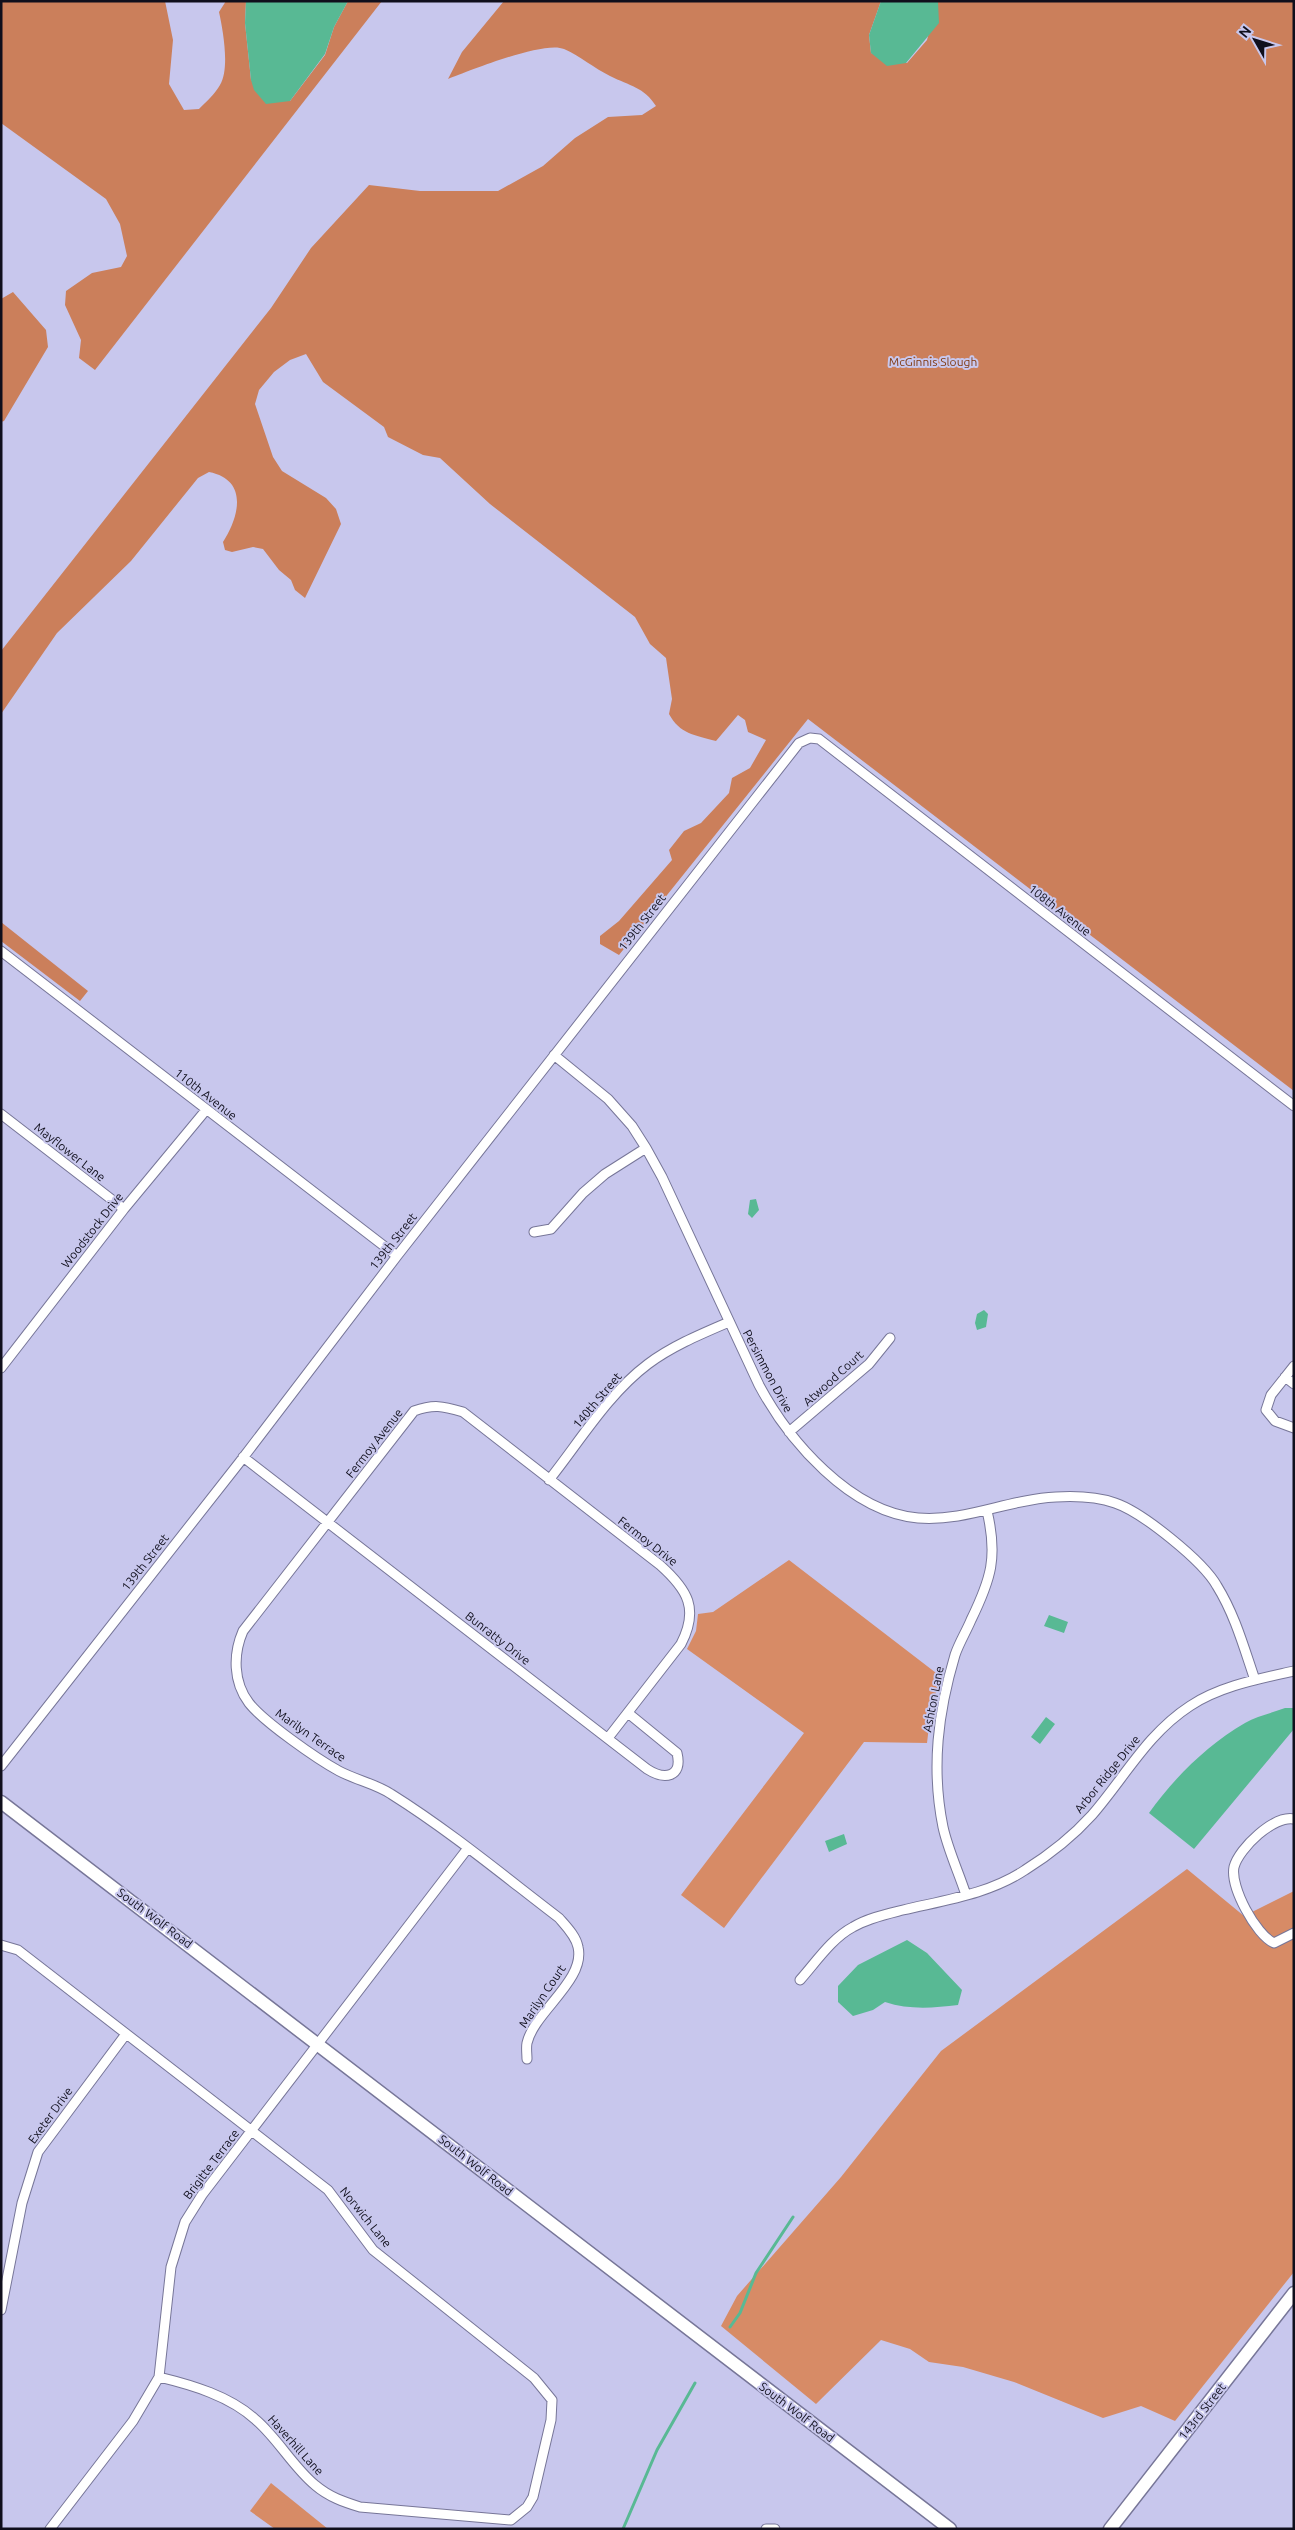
<svg xmlns="http://www.w3.org/2000/svg" width="1295" height="2530" font-family="Ubuntu,sans-serif">
<style>
.green{fill:#d78b66}
.forest{fill:#cb7f5b}
.water{fill:#58b994}
.lines{fill:none;stroke-linecap:round;stroke-linejoin:round}
.stream{stroke:#58b994;stroke-width:3}
.minor-casing{stroke:#777698;stroke-width:11}
.secondary-casing{stroke:#777698;stroke-width:15}
.minor{stroke:#fff;stroke-width:9}
.secondary{stroke:#fff;stroke-width:12}
.labels{text-anchor:middle;dominant-baseline:central;stroke-width:4;stroke-linejoin:round;paint-order:stroke}
.park-label{font-size:12px;fill:#803a11;stroke:#c8c7ed}
.street-label{font-size:12px;fill:#100f1c;stroke:#c8c7ed}
</style>
<rect width="100%" height="100%" fill="#c8c7ed"/>
<path class="green" d="M 789,1560 L 940,1676 L 930,1718 L 927,1743 L 864,1742 L 724,1928 L 681,1895 L 804,1733 L 687,1649 L 696,1631 L 698,1614 L 713,1612 Z
M 1187,1869 L 1244,1916 L 1294,1891 L 1294,2272 L 1175,2421 L 1141,2406 L 1103,2418 L 1014,2382 L 963,2367 L 929,2362 L 910,2349 L 881,2340 L 816,2404 L 721,2326 L 737,2296 L 841,2177 L 941,2051 Z
M 271,2483 L 328,2529 L 275,2529 L 250,2511 Z"/>
<path class="forest" d="M 1,1 L 165,1 L 173,40 L 169,84 L 184,110 L 199,109 C 206,102 215,94 220,85 C 230,69 223,30 219,12 L 226,1 L 246,1 L 245,23 L 251,80 L 290,101 L 325,55 L 334,27 L 348,1 L 382,1 L 95,370 L 79,358 L 81,340 L 65,305 L 66,291 L 92,273 L 121,267 L 127,256 L 120,224 L 106,199 L 1,123 Z
M 504,1 L 881,1 L 869,35 L 871,53 L 907,63 L 927,40 L 937,1 L 1294,1 L 1294,1091 L 808,719 L 619,955 L 600,944 L 600,936 L 619,921 L 672,860 L 669,850 L 684,831 L 701,823 L 729,793 L 732,778 L 750,768 L 766,740 L 748,732 L 745,720 L 738,715 L 716,741 C 694,735 680,734 669,714 L 672,699 L 666,658 L 650,644 L 635,617 L 490,504 L 440,458 L 423,455 L 388,437 L 384,427 L 323,382 L 306,354 L 290,360 L 274,372 L 259,390 L 255,404 L 273,457 L 282,471 L 326,498 L 336,509 L 341,524 L 305,598 L 295,590 L 291,580 L 279,570 L 263,549 L 253,547 L 232,552 L 225,550 L 223,542 C 239,517 249,480 209,472 L 198,478 L 131,561 L 57,633 L 1,714 L 1,651 L 271,308 L 311,248 L 369,185 L 420,191 L 498,191 L 543,166 L 575,138 L 608,117 L 642,115 L 656,106 C 644,87 630,86 610,76 C 594,68 580,56 564,49 C 545,40 469,71 448,79 L 462,52 Z
M 13,292 L 46,330 L 48,347 L 4,421 L 1,422 L 1,299 Z
M 1,922 L 88,991 L 80,1001 L 1,941 Z"/>
<path class="water" d="M 246,1 L 348,1 L 334,27 L 325,54 L 290,101 L 266,104 L 254,90 L 251,80 L 245,23 Z
M 881,1 L 938,2 L 939,23 L 906,63 L 887,66 L 871,53 L 869,35 Z
M 756,1199 L 759,1210 L 752,1218 L 748,1214 L 750,1200 Z
M 984,1310 L 988,1314 L 986,1327 L 977,1330 L 975,1323 L 977,1314 Z
M 1049,1615 L 1068,1622 L 1064,1633 L 1044,1626 Z
M 1285,1708 L 1294,1708 L 1294,1729 L 1194,1849 L 1149,1813 C 1174,1778 1207,1745 1245,1723 C 1257,1716 1272,1713 1285,1708 Z
M 1046,1717 L 1055,1724 L 1040,1744 L 1031,1737 Z
M 844,1834 L 847,1844 L 829,1852 L 825,1841 Z
M 907,1940 L 927,1953 L 962,1990 L 958,2005 C 933,2008 909,2010 885,2002 L 873,2010 L 853,2016 L 838,2002 L 838,1986 L 858,1965 Z"/>
<g class="lines">
<path class="stream" d="M 730,2327 L 740,2313 L 756,2273 L 793,2217
M 623,2529 L 657,2450 L 695,2383"/>
<g class="minor-casing">
<path id="minor" d="M 1,951 L 397,1256
M 554,1055 L 608,1099 L 632,1126 L 646,1148 L 662,1177 L 759,1385 C 789,1441 850,1512 918,1518 C 966,1522 1009,1499 1056,1497 C 1074,1496 1098,1497 1115,1503 C 1142,1512 1203,1561 1217,1586 C 1235,1615 1244,1648 1255,1680
M 1,1114 L 124,1209
M 534,1232 L 551,1229 L 583,1193 L 605,1174 L 646,1148
M 1294,1366 L 1271,1395 L 1266,1410 L 1275,1421 L 1294,1428
M 1,1368 L 124,1209 L 206,1110
M 1285,1377 L 1294,1384
M 789,1432 L 869,1364 L 890,1338
M 243,1457 L 647,1769 C 664,1780 683,1778 677,1753 L 628,1713
M 549,1480 C 580,1441 608,1394 648,1364 C 672,1346 701,1334 729,1322
M 1,1766 L 239,1463 L 397,1256 L 799,743 L 810,738 L 819,739 L 1294,1106
M 1294,1819 C 1274,1815 1239,1848 1234,1867 C 1230,1887 1256,1935 1274,1943 L 1294,1933
M 966,1895 C 959,1873 948,1850 943,1827 C 931,1768 938,1712 955,1655 C 959,1643 966,1632 971,1620 C 991,1579 998,1557 987,1511
M 1,1945 L 18,1950 L 328,2190 L 373,2250 L 534,2378 L 552,2400 L 551,2420 L 533,2497 L 527,2507 L 511,2520 L 360,2507 C 344,2502 329,2497 315,2485 C 294,2468 278,2439 256,2420 C 230,2396 192,2385 159,2377
M 800,1980 C 816,1962 832,1938 853,1927 C 868,1918 887,1914 903,1910 C 945,1900 989,1894 1025,1870 C 1049,1855 1073,1836 1092,1815 C 1125,1777 1147,1734 1190,1706 C 1220,1686 1259,1679 1294,1671
M 527,2059 C 527,2054 526,2048 527,2043 C 534,2012 586,1980 578,1947 C 576,1936 566,1926 559,1918 C 504,1876 450,1831 391,1794 C 376,1784 356,1780 339,1771 C 317,1759 264,1722 249,1703 C 233,1682 233,1654 243,1631 L 414,1411 C 434,1404 442,1406 463,1412 L 660,1565 C 688,1590 699,1609 681,1644 L 608,1738
M 1,2310 L 22,2203 L 38,2152 L 126,2034
M 50,2529 L 133,2421 L 159,2377 L 171,2267 L 185,2222 L 202,2195 L 468,1848
M 766,2529 L 775,2529"/>
</g>
<g class="secondary-casing">
<path id="secondary" d="M 1,1802 L 950,2529
M 1110,2529 L 1294,2293"/>
</g>
<use href="#minor" class="minor"/>
<use href="#secondary" class="secondary"/>
</g>
<g class="labels">
<g class="park-label">
<text x="933" y="361">McGinnis Slough</text>
</g>
<g class="street-label">
<text transform="translate(1060 910) rotate(38)">108th Avenue</text>
<text transform="translate(642 922) rotate(-52)">139th Street</text>
<text transform="translate(206 1094) rotate(38)">110th Avenue</text>
<text transform="translate(70 1152) rotate(38)">Mayflower Lane</text>
<text transform="translate(92 1230) rotate(-52)">Woodstock Drive</text>
<text transform="translate(393 1241) rotate(-52)">139th Street</text>
<text transform="translate(768 1371) rotate(62)">Persimmon Drive</text>
<text transform="translate(833 1378) rotate(-42)">Atwood Court</text>
<text transform="translate(597 1400) rotate(-50)">140th Street</text>
<text transform="translate(374 1443) rotate(-52)">Fermoy Avenue</text>
<text transform="translate(648 1541) rotate(38)">Fermoy Drive</text>
<text transform="translate(145 1562) rotate(-52)">139th Street</text>
<text transform="translate(498 1638) rotate(38)">Bunratty Drive</text>
<text transform="translate(933 1699) rotate(-79)">Ashton Lane</text>
<text transform="translate(311 1735) rotate(35)">Marilyn Terrace</text>
<text transform="translate(1107 1774) rotate(-51)">Arbor Ridge Drive</text>
<text transform="translate(155 1918) rotate(37)">South Wolf Road</text>
<text transform="translate(542 1996) rotate(-56)">Marilyn Court</text>
<text transform="translate(50 2115) rotate(-54)">Exeter Drive</text>
<text transform="translate(211 2164) rotate(-53)">Brigitte Terrace</text>
<text transform="translate(476 2165) rotate(38)">South Wolf Road</text>
<text transform="translate(366 2217) rotate(51)">Norwich Lane</text>
<text transform="translate(1202 2411) rotate(-52)">143rd Street</text>
<text transform="translate(797 2412) rotate(37)">South Wolf Road</text>
<text transform="translate(296 2445) rotate(48)">Haverhill Lane</text>
</g>
</g>
<rect width="1295" height="2530" fill="none" stroke="#100f1c" stroke-width="5"/>
<g transform="translate(1255 40) rotate(309)" stroke="#c8c7ed" stroke-width="4" paint-order="stroke">
<path d="M0-4L9 19L0 12L-9 19Z" fill="#100f1c"/>
<text y="-8" font-size="14" font-weight="bold" text-anchor="middle" fill="#100f1c">N</text>
</g>
</svg>
